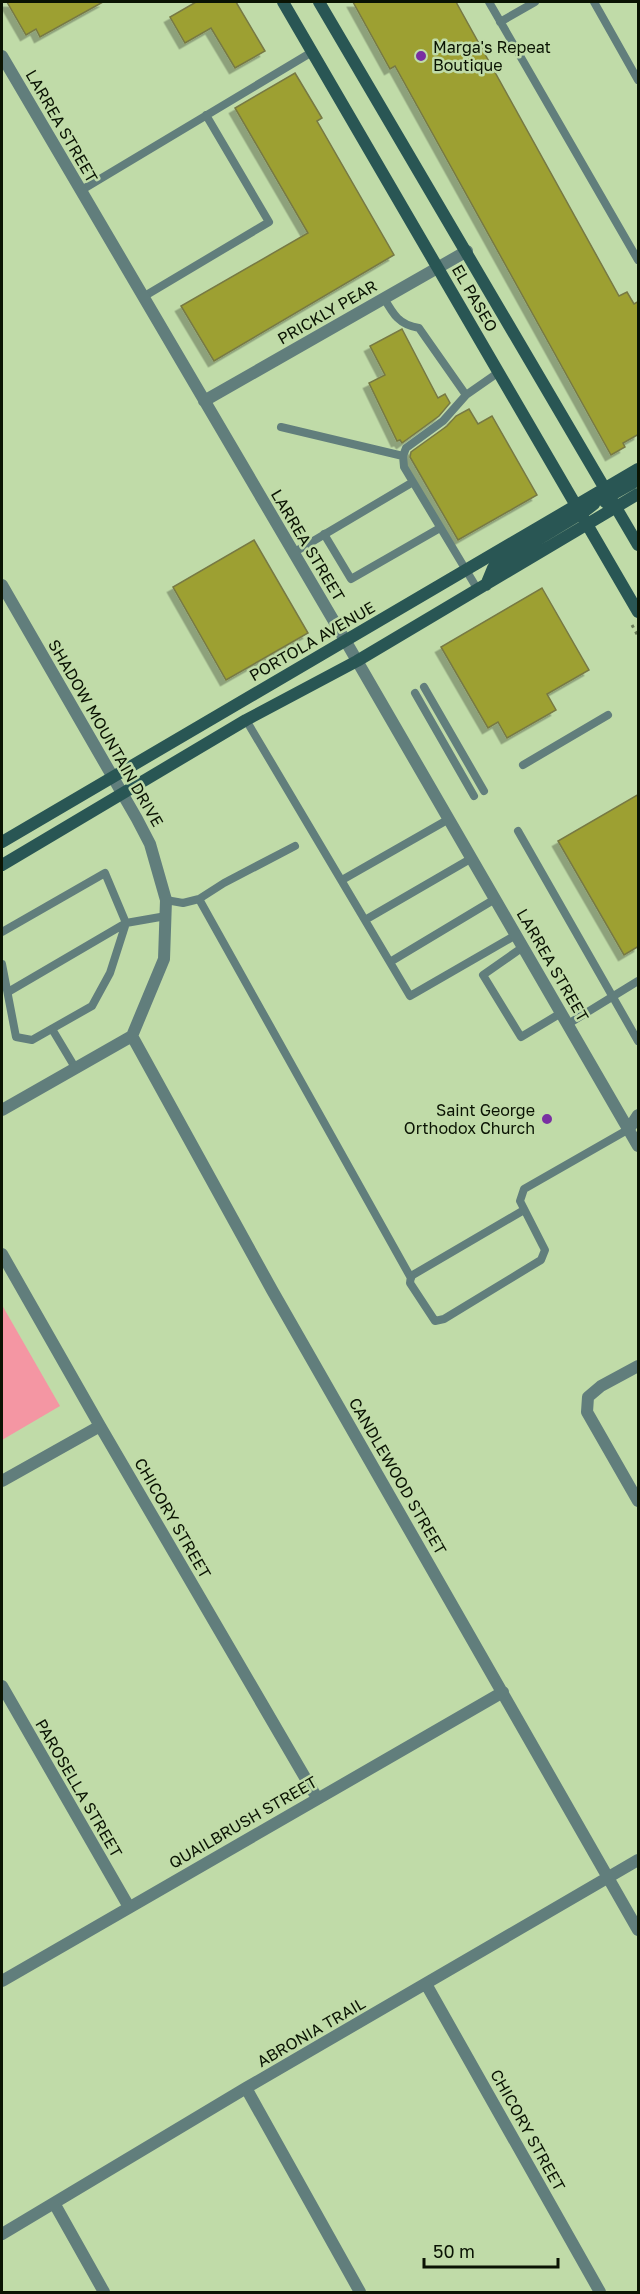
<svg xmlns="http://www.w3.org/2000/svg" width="640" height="2294" font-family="'Golos Text',sans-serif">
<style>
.green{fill:#f496a3}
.building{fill:#9da032;stroke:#777944;stroke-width:1.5;filter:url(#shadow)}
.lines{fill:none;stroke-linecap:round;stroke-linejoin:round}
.path{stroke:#6b7e5b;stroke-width:3;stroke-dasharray:3 4.5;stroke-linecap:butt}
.lane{stroke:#617e7c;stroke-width:8}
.street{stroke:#617e7c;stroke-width:12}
.secondary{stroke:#295654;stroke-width:12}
.poi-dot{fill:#792fa2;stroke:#c0dba8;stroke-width:2}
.labels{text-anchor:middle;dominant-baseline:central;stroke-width:5;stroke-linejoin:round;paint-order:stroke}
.poi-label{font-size:16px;fill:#0a1303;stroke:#c0dba8;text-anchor:start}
.street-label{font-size:16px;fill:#0a1303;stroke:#c0dba8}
</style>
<defs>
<filter id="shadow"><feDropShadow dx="-5.5" dy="5.5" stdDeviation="0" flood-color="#0004"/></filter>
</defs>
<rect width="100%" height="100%" fill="#c0dba8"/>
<path class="green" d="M 2,1305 L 60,1406 L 2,1440 Z"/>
<path class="building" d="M 7,2 L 103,2 L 40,37 L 36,29 L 26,35 Z
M 196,2 L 236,2 L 265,51 L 235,68 L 211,28 L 185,43 L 170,17 Z
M 353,2 L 456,2 L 619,296 L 627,292 L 634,304 L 639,301 L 639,434 L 623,443 L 625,447 L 611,455 L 395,66 L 390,69 Z
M 295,73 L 322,118 L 317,121 L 394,255 L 214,361 L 181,306 L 308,233 L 235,108 Z
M 402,329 L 438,398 L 445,394 L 450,403 L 439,416 L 402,443 L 400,440 L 397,441 L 369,383 L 385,375 L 370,346 Z
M 469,409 L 478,424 L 492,416 L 537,495 L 458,540 L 410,457 L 411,452 L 447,426 L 456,416 Z
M 254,540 L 308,633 L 226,680 L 173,587 Z
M 542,588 L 589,670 L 547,694 L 556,710 L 507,738 L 498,722 L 488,728 L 441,647 Z
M 639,794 L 639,946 L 624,955 L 558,841 Z"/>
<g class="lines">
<path class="path" d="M 632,625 L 638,636"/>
<path class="lane" d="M 489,2 L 638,260
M 594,2 L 638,80
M 500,22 L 535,2
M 80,191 L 312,52
M 143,297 L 269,222 L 206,115
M 384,298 C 393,314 399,325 419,328 L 466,395
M 281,427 L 403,456
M 324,534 L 351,579 L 440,528
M 293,553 L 413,482
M 478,590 L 404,467 L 403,456 L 406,448 L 443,421 L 466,395 L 499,372
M 424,687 L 484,791
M 415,693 L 474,796
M 246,720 L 410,996 L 516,935
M 523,765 L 608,715
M 518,831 L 638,1041
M 342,880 L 449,819
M 199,899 L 411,1278
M 166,900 L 183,903 L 199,899 L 224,883 L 295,846
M 365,920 L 472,858
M 2,932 L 105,873 L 126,923 L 110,973 L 92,1006 L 32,1040 L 16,1037 L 2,964
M 523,947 L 483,975 L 521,1037 L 561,1013
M 390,962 L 495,899
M 8,992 L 126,923 L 166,916
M 568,1024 L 638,981
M 52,1029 L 76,1069
M 524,1210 L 411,1276 L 410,1283 L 435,1321 L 444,1319 L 541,1260 L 545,1250 L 520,1201 L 524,1189 L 629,1129"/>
<path class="street" d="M 2,56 L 345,640 L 638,1146
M 204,401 L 467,251
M 2,585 L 137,819 L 150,844 L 166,900 L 164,959 L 132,1036 L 2,1110
M 132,1036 L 272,1290 L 638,1930
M 629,1129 L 638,1115
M 2,1254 L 100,1426 L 317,1798
M 638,1366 L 601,1386 L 588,1397 L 587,1412 L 638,1501
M 2,1481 L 100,1426
M 2,1686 L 129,1907
M 2,1981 L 503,1692
M 426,1984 L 600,2292
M 246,2088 L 360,2292
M 54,2203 L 104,2292
M 2,2234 L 246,2088 L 638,1860"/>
<path class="secondary" d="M 283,2 L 638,612
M 319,2 L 638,545
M 605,502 L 615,493 L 638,480
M 486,585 L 493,568 L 497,564 L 585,511 L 594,504 L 598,495
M 2,842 L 638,469
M 2,865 L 246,720 L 357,661 L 638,494"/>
</g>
<g class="poi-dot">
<circle cx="421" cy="56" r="6"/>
<circle cx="547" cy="1119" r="6"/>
</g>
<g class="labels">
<g class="poi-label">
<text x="433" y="47">Marga's Repeat<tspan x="433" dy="18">Boutique</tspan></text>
<text x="535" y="1110" text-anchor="end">Saint George<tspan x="535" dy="18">Orthodox Church</tspan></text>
</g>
<g class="street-label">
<text transform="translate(62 126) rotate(60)">LARREA STREET</text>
<text transform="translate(475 298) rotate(60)">EL PASEO</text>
<text transform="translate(327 312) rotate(-30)">PRICKLY PEAR</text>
<text transform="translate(308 545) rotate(59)">LARREA STREET</text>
<text transform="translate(312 641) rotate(-30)">PORTOLA AVENUE</text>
<text transform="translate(106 733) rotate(60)">SHADOW MOUNTAIN DRIVE</text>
<text transform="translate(553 965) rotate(60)">LARREA STREET</text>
<text transform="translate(398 1476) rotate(60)">CANDLEWOOD STREET</text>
<text transform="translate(173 1518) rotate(60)">CHICORY STREET</text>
<text transform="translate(79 1788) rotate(60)">PAROSELLA STREET</text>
<text transform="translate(243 1822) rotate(-30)">QUAILBRUSH STREET</text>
<text transform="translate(311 2032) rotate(-30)">ABRONIA TRAIL</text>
<text transform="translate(528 2130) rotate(61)">CHICORY STREET</text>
</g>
</g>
<rect width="640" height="2294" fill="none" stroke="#0a1303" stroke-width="6"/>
<path d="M424 2258v9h134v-9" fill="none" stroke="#0a1303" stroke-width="3"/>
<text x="433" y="2258" font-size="18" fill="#0a1303" stroke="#c0dba8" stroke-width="4.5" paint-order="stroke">50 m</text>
</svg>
